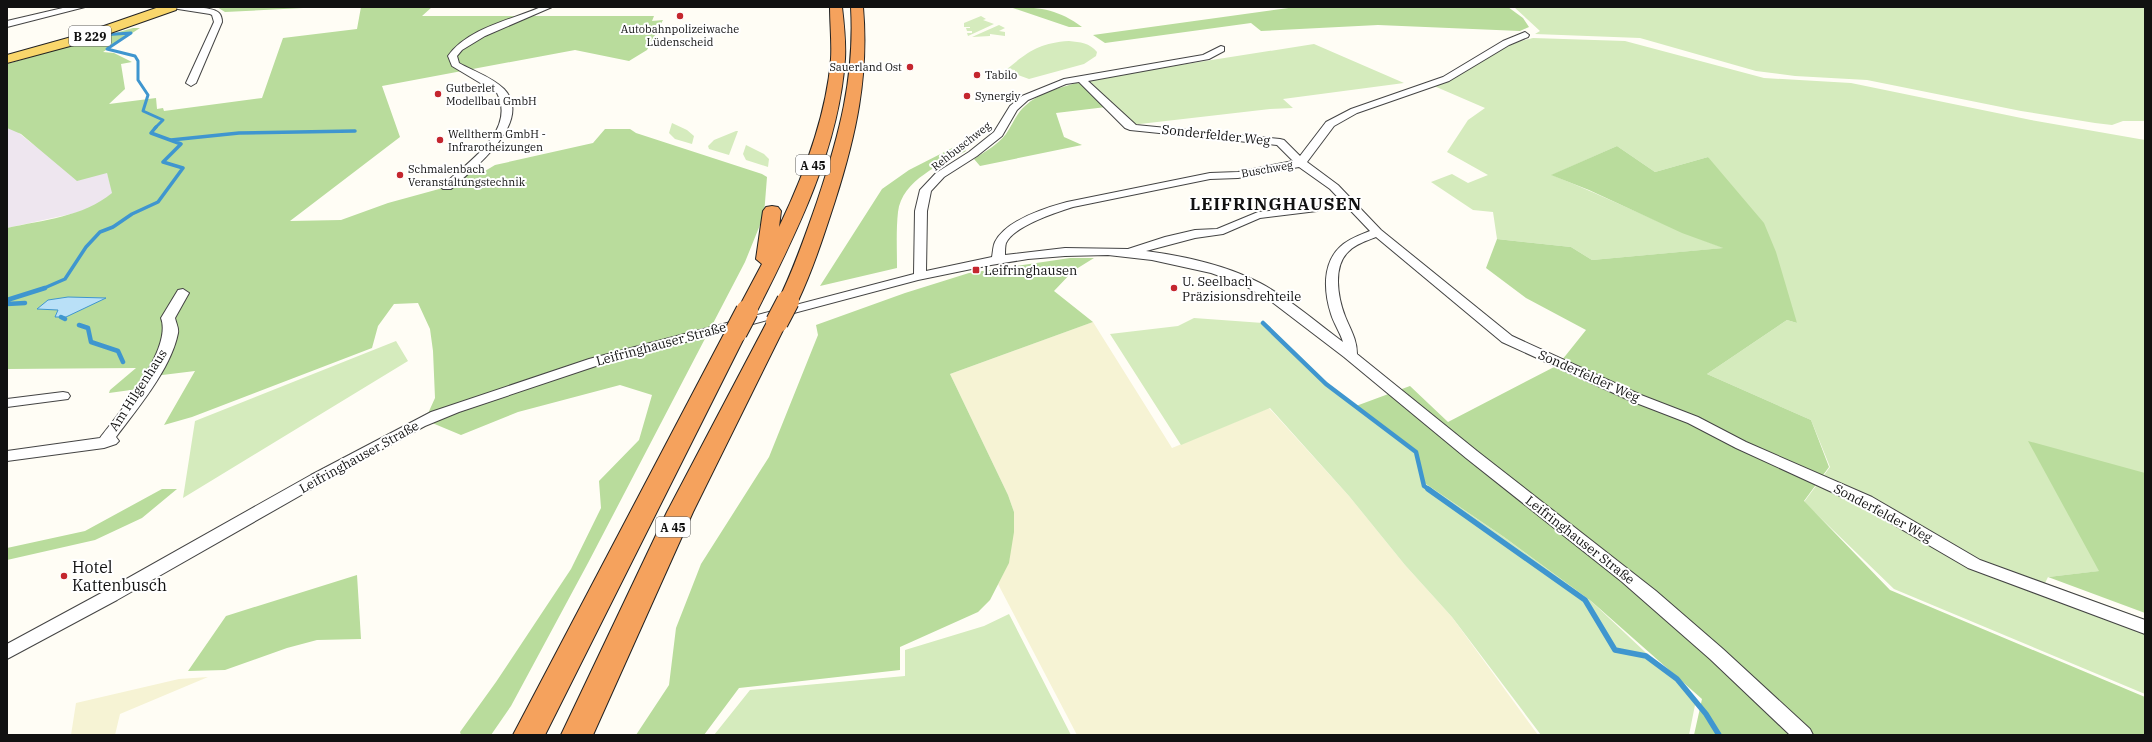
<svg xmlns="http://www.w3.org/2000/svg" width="2152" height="742" font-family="'IBM Plex Serif',serif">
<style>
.industrial{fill:#eee6ef}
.farmland{fill:#f6f3d4}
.green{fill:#d5ebbd}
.forest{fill:#b9dc9c}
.water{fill:#b9e0f7;stroke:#3f96cf}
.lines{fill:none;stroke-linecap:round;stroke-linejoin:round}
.stream-far3{stroke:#3f96cf;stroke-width:3}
.stream-far2{stroke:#3f96cf;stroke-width:3.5}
.stream-far1{stroke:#3f96cf;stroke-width:4.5}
.stream{stroke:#3f96cf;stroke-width:5.5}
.minor-casing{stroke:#444;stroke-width:2}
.primary-casing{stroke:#222;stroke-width:2}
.motorway-casing{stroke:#222;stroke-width:2}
.minor{fill:#fff;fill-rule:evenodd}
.primary{fill:#f9d66b;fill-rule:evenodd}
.motorway{fill:#f5a25d;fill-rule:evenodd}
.motorway-bridge-casing{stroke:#222;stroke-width:24;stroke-linecap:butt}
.motorway-bridge{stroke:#f5a25d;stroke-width:22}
.poi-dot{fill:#c4262e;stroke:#fff;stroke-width:1.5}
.labels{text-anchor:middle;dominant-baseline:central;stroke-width:4;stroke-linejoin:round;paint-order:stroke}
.far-poi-label{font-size:11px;fill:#111;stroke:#fff;text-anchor:start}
.far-street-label{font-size:11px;fill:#111;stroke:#fff}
.shield{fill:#fff;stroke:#585858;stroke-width:1}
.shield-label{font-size:12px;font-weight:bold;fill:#111}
.street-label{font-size:13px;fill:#111;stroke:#fff}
.poi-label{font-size:13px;fill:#111;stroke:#fff;text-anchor:start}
.near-poi-label{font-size:16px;fill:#111;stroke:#fff;text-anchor:start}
.district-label{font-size:17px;font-weight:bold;letter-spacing:1px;fill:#111;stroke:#fff}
</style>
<rect width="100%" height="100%" fill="#fffdf5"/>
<path class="industrial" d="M 7,128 L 15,130 L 34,145 L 107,173 L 113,193 L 100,203 L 80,212 L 7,228 Z"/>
<path class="farmland" d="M 1093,322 L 1172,448 L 1269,408 L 1349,496 L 1405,565 L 1452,617 L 1538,735 L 1077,735 L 998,584 L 1009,562 L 1014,512 L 1008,495 L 950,374 Z
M 208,677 L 120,714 L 115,735 L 71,735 L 76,703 L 179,679 Z"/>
<path class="green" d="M 1514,7 L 2145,7 L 2145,121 L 2123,121 L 2112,125 L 2095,123 L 2021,111 L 1867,80 L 1795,76 L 1756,71 L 1640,38 L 1535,34 L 1540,31 Z
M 981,16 L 986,19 L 983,20 L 994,24 L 968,36 L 967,33 L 972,33 L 972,31 L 967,31 L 966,28 L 970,28 L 970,27 L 964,27 L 964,23 Z
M 999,25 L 1005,28 L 999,31 L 1005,32 L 1005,36 L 990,34 L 990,36 L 972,37 Z
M 1533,38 L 1625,41 L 1764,78 L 1851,83 L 2031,120 L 2145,140 L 2145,474 L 2100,571 L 2048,577 L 2045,583 L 2145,619 L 2145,694 L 1894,589 L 1804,502 L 1830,467 L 1811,420 L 1707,374 L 1787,320 L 1797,323 L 1708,157 L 1655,172 L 1617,146 L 1552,175 C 1610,198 1665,227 1724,248 L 1592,260 L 1571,247 L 1497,239 L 1493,212 L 1473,210 L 1431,182 L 1452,174 L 1468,183 L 1488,175 L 1447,152 L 1468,120 L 1485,108 L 1434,86 L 1509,44 Z
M 1069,41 C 1080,42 1090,43 1097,52 L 1096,56 L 1084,64 L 1029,79 L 1015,74 L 1015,70 L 1007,69 C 1029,51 1039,43 1069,41 Z
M 1314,44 L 1404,83 L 1283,99 L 1293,108 L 1270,109 L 1131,125 L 1089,83 L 1091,79 Z
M 672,123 L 687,130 L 694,136 L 692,144 L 675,139 L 669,133 Z
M 736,131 L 738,131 L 729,155 L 709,149 L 708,146 L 714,140 Z
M 746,145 L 764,154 L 769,159 L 768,167 L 746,160 L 743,154 Z
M 1194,318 L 1263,323 L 1326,384 L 1416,452 L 1423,482 L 1504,537 L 1591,601 L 1696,700 L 1689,735 L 1541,735 L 1452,617 L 1405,565 L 1349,496 L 1270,408 L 1181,445 L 1110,334 L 1178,326 Z
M 396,341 L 408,361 L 183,498 L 195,421 Z
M 1009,614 L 1071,735 L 714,735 L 750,690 L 905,676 L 905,650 L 984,626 Z"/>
<path class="forest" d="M 217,7 L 323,7 L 225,12 Z
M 361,7 L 432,7 L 422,16 L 654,16 L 652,21 L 663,20 L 647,50 L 629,61 L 575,50 L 382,86 L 400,137 L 290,221 L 341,220 L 388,203 L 450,186 L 467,175 L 485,171 L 495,165 L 593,143 L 605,129 L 630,129 L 636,133 L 762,174 L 767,177 L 764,215 L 745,262 L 588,563 L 511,706 L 491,735 L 461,735 L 460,732 L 496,682 L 571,569 L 601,508 L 599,481 L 639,440 L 652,395 L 620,385 L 518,412 L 461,435 L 425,420 L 435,398 L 433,351 L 430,329 L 418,303 L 394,304 L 378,326 L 372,348 L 192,417 L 164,425 L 195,371 L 146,377 L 138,389 L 109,393 L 110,390 L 136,368 L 7,369 L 7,228 C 43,220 83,217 112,193 L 107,173 L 77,181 L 21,134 L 7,128 L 7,64 L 133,28 L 140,28 L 103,52 L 114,53 L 132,62 L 121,64 L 125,89 L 109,104 L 156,98 L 157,109 L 163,108 L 164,111 L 262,98 L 283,38 L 357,29 Z
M 1010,7 C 1038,7 1058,9 1082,27 L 1069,27 Z
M 1296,7 L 1508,7 L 1523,18 L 1529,27 L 1520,31 L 1378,25 L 1261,31 L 1251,23 L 1105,43 L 1093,35 Z
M 1076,83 L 1084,84 L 1106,107 L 1056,113 L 1064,137 L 1082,145 L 980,166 L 974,159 C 986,151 997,145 1006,134 C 1013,124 1016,114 1025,106 C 1038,93 1059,88 1076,83 Z
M 960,144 L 966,151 C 941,164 902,180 898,212 C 896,230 897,250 897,268 L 820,286 L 882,189 L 909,170 Z
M 1617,146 L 1655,172 L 1708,157 L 1764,223 L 1776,252 L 1797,323 L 1787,320 L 1707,374 L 1811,420 L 1829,467 L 1804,501 L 1890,590 L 2145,697 L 2145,735 L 1694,735 L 1702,699 L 1591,601 L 1504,537 L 1423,482 L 1416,452 L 1356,406 L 1410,386 L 1448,422 L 1558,365 L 1586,330 L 1526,298 L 1486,268 L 1497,239 L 1571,247 L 1592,260 L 1723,248 L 1682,233 L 1589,190 L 1551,175 Z
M 1070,258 L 1094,258 L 1073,271 L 1054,291 L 1093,322 L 950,374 L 1008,495 L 1014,512 L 1014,532 L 1009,563 L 990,600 L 978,612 L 900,647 L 900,670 L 739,688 L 704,735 L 636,735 L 669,685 L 676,628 L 701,564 L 769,457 L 818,335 L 816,325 L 905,293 L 969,273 Z
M 2028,441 L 2145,473 L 2145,613 L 2048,577 L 2099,571 Z
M 162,489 L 177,489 L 142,518 L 95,540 L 7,560 L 7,548 L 85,531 Z
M 357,575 L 361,639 L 317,640 L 287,648 L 225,670 L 188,671 L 226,616 Z"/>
<path class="water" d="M 68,297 L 106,298 L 66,317 L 55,317 L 58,310 L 37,309 L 48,300 Z"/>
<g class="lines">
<path class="stream-far3" d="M 102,35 L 131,33 L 107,49 L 135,56 L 138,61 L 138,80 L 148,95 L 143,111 L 163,120 L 155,128"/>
<path class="stream-far2" d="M 171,140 L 239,133 L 355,131
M 42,289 L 65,279 L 86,247 L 100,232 L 113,227 L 132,214 L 158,202 L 183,168 L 163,162 L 181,144 L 151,133 L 156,127"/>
<path class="stream-far1" d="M 7,300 L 45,288
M 7,304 L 25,303
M 61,317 L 65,319
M 1263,323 L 1326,384 L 1416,452 L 1424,486 L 1430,490
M 79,325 L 88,328 L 91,342 L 118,351 L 123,362"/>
<path class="stream" d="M 1428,489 L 1585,600 L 1615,650 L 1646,656 L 1677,679 L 1706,714 L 1719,735"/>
<g class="minor-casing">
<path id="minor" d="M 67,7 L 85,7 L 7,27 L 7,21 Z
M 174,7 C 183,7 213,6 219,13 C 221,15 222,19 222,22 L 196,83 L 191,86 L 186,83 L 214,22 L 212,15 L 210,14 L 178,9 Z
M 541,7 L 552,7 L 485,36 L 462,50 L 457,56 L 459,63 C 473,71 492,77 504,89 C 535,122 472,170 451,189 L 443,189 L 441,187 L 443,185 C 467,163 517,131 497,93 L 452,66 L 448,56 C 468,28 511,20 541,7 Z
M 1525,32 L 1529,35 L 1528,37 L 1509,45 L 1449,81 L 1357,113 L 1334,126 L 1307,162 L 1338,185 L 1381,230 L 1512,336 L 1641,395 L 1698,417 L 1746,442 L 1872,497 L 1980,560 L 2145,620 L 2145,634 L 1968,568 L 1860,505 L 1736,448 L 1688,423 L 1631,401 L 1502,342 L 1376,237 C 1366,241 1356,244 1349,251 C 1332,266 1338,298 1345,316 C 1350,329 1357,339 1357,354 L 1477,451 L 1656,591 L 1723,649 L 1810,729 L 1813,735 L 1790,735 L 1710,659 L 1621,581 L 1466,458 L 1344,357 L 1272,302 L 1242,284 L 1211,273 L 1152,260 L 1108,255 L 1065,256 L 1028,259 L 991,265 L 918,280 L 599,365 L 459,412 L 425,426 L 373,454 L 117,600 L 7,659 L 7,644 L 105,591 L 311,475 L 431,412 L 589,359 L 914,274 L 915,211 L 920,190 L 936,173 L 969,152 L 994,132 L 1010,106 L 1022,96 L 1064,79 L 1203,55 L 1221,46 L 1224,47 L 1224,51 L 1209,59 L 1088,81 L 1136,125 L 1280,139 L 1284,140 L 1300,156 L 1326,122 L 1351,109 L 1443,77 L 1503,41 ZM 1079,82 L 1125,128 L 1130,130 L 1277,145 L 1293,161 L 1238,172 L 1210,173 L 1067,202 C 1045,208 1006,220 995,242 C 993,246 993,252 992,257 L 926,271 L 927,211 L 931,191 L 944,177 L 977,156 L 1002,136 L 1017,110 L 1028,100 L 1066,84 ZM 1299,167 L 1330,189 L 1370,231 C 1360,235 1348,239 1340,247 C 1322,264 1324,292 1331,314 C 1334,324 1340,332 1343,342 C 1316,322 1290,299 1260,283 C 1226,265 1184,256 1146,251 L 1195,238 L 1223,234 L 1260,218 L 1317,211 L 1319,209 L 1317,207 L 1258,212 L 1217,229 L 1195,230 L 1165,237 L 1128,249 L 1065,248 L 1005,255 C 1005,251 1005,246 1006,243 C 1014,226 1057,212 1073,207 L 1210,179 L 1238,178 Z
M 183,289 L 189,293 L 175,318 C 176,323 179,328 178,333 C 171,369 137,409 116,437 L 119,441 L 116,444 L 104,448 L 7,461 L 7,451 L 100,438 C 119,413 173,349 161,318 L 178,290 Z
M 63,392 L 68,393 L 70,396 L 68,399 L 7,407 L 7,399 Z"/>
</g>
<g class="primary-casing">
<path id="primary" d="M 159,7 L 177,7 L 176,10 L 85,42 L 7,63 L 7,55 L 75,36 Z"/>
</g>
<g class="motorway-casing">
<path id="motorway" d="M 830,7 L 842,7 C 844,24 846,42 845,59 C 839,148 797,232 757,311 L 754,315 L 747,317 L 740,315 L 737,311 L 762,264 L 756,259 L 763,211 L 766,207 L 772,206 L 778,207 L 781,211 L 779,227 C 804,175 826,117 831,59 C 832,42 830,24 830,7 Z
M 851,7 L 863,7 C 869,77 856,135 835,201 C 824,235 813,269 798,301 L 795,305 L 788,307 L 781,305 L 778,301 C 794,269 805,236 817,202 C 839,136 855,78 851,7 Z
M 777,316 L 784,318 L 787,322 L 693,512 L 593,735 L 561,735 L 667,512 L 767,322 L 770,318 Z
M 736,326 L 743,328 L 747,332 L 545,735 L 513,735 L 725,332 L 729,328 Z"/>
</g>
<use href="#minor" class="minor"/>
<use href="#primary" class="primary"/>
<use href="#motorway" class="motorway"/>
<g class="motorway-bridge-casing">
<path id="motorway-bridge" d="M 777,322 L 788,301
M 736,332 L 747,311"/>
</g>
<use href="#motorway-bridge" class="motorway-bridge"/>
</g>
<g class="poi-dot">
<circle cx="680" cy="16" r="4"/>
<circle cx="910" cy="67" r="4"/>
<circle cx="977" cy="75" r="4"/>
<circle cx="438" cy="94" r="4"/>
<circle cx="967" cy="96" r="4"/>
<circle cx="440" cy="140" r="4"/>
<circle cx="400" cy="175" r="4"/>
<rect x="972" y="266" width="8" height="8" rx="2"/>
<circle cx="1174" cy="288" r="4"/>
<circle cx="64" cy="576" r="4"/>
</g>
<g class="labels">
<g class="far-poi-label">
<text x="680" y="29" text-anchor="middle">Autobahnpolizeiwache<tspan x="680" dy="13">Lüdenscheid</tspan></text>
<text x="902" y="67" text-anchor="end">Sauerland Ost</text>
<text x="985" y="75">Tabilo</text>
<text x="446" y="88">Gutberlet<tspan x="446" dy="13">Modellbau GmbH</tspan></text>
<text x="975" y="96">Synergiy</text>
<text x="448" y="134">Welltherm GmbH -<tspan x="448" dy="13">Infrarotheizungen</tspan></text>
<text x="408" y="169">Schmalenbach<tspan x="408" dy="13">Veranstaltungstechnik</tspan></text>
</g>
<g class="far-street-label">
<text transform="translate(961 146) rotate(-38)">Rehbuschweg</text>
<text transform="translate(1267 169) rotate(-10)">Buschweg</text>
</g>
<g class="shield">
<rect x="69" y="26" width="42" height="20" rx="3"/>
<rect x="796" y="155" width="34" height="20" rx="3"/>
<rect x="656" y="517" width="34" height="20" rx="3"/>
</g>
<g class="shield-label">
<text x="90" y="36">B 229</text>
<text x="813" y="165">A 45</text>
<text x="673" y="527">A 45</text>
</g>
<g class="street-label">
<text transform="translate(1216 135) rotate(6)">Sonderfelder Weg</text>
<text transform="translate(661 344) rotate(-15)">Leifringhauser Straße</text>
<text transform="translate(1589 376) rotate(24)">Sonderfelder Weg</text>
<text transform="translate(138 390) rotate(-57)">Am Hilgenhaus</text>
<text transform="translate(359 457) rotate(-29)">Leifringhauser Straße</text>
<text transform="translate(1883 513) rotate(28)">Sonderfelder Weg</text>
<text transform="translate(1580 540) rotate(38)">Leifringhauser Straße</text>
</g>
<g class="poi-label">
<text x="984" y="270">Leifringhausen</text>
<text x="1182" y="281">U. Seelbach<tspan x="1182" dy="15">Präzisionsdrehteile</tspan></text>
</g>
<g class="near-poi-label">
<text x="72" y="567">Hotel<tspan x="72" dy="18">Kattenbusch</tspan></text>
</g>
<g class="district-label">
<text x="1276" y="204">LEIFRINGHAUSEN</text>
</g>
</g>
<rect width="2152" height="742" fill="none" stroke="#111111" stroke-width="16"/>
</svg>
